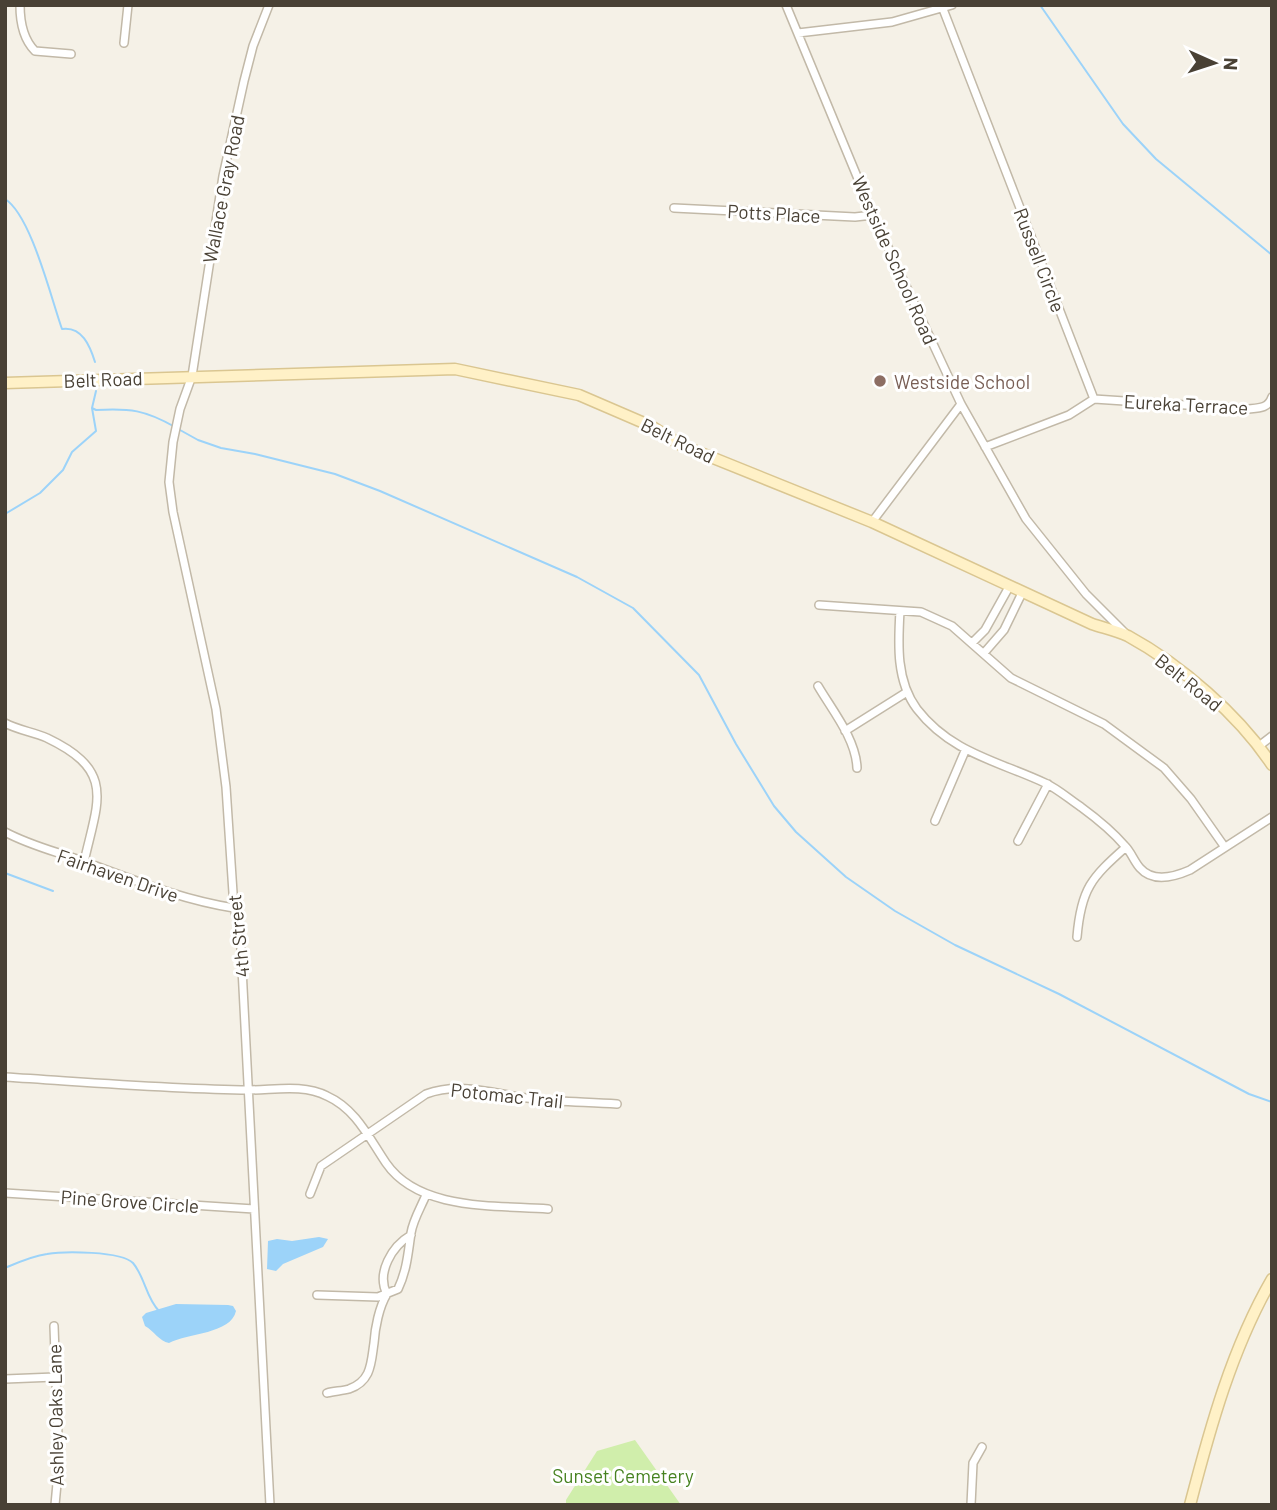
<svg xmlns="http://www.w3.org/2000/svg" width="1277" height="1510" font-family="Barlow,sans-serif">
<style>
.green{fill:#d0eeab}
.water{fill:#9cd3f9}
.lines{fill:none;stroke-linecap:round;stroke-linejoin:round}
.stream{stroke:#9cd3f9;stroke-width:2}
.street-casing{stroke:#c2b9a8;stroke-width:10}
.secondary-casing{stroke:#dac691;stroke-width:13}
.street{stroke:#fff;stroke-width:7}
.secondary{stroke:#fff1c7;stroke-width:10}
.education-dot{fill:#8d6e63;stroke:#fff;stroke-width:2.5}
.labels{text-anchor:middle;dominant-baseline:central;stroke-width:6;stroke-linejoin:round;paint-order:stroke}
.street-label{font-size:19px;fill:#494135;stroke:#fff}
.education-label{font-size:19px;fill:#785e54;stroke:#fff;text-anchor:start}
.park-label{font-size:19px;fill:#468220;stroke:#fff}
</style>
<rect width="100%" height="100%" fill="#f5f1e7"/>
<path class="green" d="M 635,1440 L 681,1505 L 566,1505 L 566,1500 L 597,1451 Z"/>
<path class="water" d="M 319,1237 L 328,1239 L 323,1247 L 283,1264 L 276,1271 L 267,1269 L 268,1241 L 277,1239 L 292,1241 Z
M 176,1304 L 228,1305 L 233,1306 L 236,1311 C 231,1334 188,1333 169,1343 C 159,1341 154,1331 145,1326 L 142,1317 L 146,1313 Z"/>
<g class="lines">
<path class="stream" d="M 1040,5 L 1123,124 L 1156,159 L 1272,255
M 5,199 C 31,215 51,298 62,329 C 82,326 90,346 95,362
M 92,408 L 96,410 C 130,408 145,410 175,427
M 180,430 L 198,440 L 221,448 L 255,454 L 335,474 L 380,491 L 577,577 L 633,608 L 699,675 L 736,744 L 774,806 L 796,832 L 846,877 L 895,911 L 955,945 L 1059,994 L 1249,1094 L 1272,1102
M 5,514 L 40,493 L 63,470 L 72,452 L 96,431 L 92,408 L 96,391
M 5,873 L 53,891
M 5,1268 C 19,1262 32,1256 47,1254 C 64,1251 121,1251 133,1263 C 145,1277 146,1298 159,1311"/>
<g class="street-casing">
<path id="street" d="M 20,5 C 20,22 23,39 35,51 L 71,54
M 269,5 L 253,46 L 244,81 L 223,176 L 192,376 L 180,409 L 173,442 L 169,482 L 173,512 L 216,709 L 226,787 L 234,908 L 240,930 L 270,1505
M 786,5 L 873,215 L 961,404 L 1026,519 L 1086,594 L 1126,634
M 943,9 L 1094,399
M 798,33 L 892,22 L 952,5
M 124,43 L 128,5
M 674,208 L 855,217 L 873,215
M 1094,399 L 1247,409 C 1258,408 1268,409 1272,397
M 985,447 L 1069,415 L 1094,399
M 872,522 L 961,404
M 819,605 L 921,612 L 952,626 L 1011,678 L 1104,724 L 1164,768 L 1191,799 L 1224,846
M 900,611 C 898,644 896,681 917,709 C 951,753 998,761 1045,783 C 1058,789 1069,799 1081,807 C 1096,818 1113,832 1125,846 C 1131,852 1134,861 1140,868 C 1153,883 1174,877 1190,870 L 1272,817
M 972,643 L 985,630 L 1009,587
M 984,653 L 1004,630 L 1022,593
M 818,686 C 832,710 856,739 857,768
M 5,723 C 18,730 33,732 47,738 C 116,771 98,800 84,862
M 845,731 L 907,692
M 1259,746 L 1272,736
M 935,821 L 965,751
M 5,832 C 31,846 58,852 85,862 C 137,881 179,899 234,908
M 1018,841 L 1048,784
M 1077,937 C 1081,889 1091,878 1126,847
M 5,1077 C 86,1082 168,1089 249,1090 C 275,1090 303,1084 327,1096 C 356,1109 369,1138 386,1163 C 419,1211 495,1205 548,1209
M 5,1193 L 254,1209
M 310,1194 L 321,1166 L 426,1094 C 462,1081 497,1095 534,1099 C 562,1102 589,1102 617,1104
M 387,1294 C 376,1273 392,1246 411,1235
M 317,1295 L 378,1297 L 398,1289 C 407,1270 408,1253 411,1233 C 413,1220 421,1207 426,1195
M 54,1326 L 59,1462 L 55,1505
M 5,1379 L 55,1377
M 327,1393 C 334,1391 342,1391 349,1389 C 372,1381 371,1362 374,1343 C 375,1328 379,1307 387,1294
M 971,1505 L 973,1463 L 982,1447"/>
</g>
<g class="secondary-casing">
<path id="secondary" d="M 5,383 L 455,369 L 579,395 L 651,426 L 681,445 L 872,522 L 1092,624 C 1104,628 1117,631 1128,636 C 1181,665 1239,715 1272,765
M 1190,1505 C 1210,1428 1232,1348 1272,1279"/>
</g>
<use href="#street" class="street"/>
<use href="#secondary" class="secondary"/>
</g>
<circle class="education-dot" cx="880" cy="381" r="7"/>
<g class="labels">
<g class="street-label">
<text transform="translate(223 189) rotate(-79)">Wallace Gray Road</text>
<text transform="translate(774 213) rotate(3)">Potts Place</text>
<text transform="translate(895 260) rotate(66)">Westside School Road</text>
<text transform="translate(1040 260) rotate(69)">Russell Circle</text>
<text transform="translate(103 379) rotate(-2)">Belt Road</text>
<text transform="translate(1186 404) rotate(3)">Eureka Terrace</text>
<text transform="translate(678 440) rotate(26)">Belt Road</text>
<text transform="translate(1189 682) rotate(39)">Belt Road</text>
<text transform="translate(118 875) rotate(19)">Fairhaven Drive</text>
<text transform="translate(238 936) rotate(-96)">4th Street</text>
<text transform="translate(507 1095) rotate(6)">Potomac Trail</text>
<text transform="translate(130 1201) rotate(4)">Pine Grove Circle</text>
<text transform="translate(55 1415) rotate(-91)">Ashley Oaks Lane</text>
</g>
<g class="education-label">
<text x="894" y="381">Westside School</text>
</g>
<g class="park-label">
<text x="623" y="1475">Sunset Cemetery</text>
</g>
</g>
<rect width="1277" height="1510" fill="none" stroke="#494135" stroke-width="14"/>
<g transform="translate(1214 63) rotate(93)" stroke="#ffffff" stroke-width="5" paint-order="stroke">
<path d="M0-5L12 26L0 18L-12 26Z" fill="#494135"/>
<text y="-10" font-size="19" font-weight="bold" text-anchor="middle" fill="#494135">N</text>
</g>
</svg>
